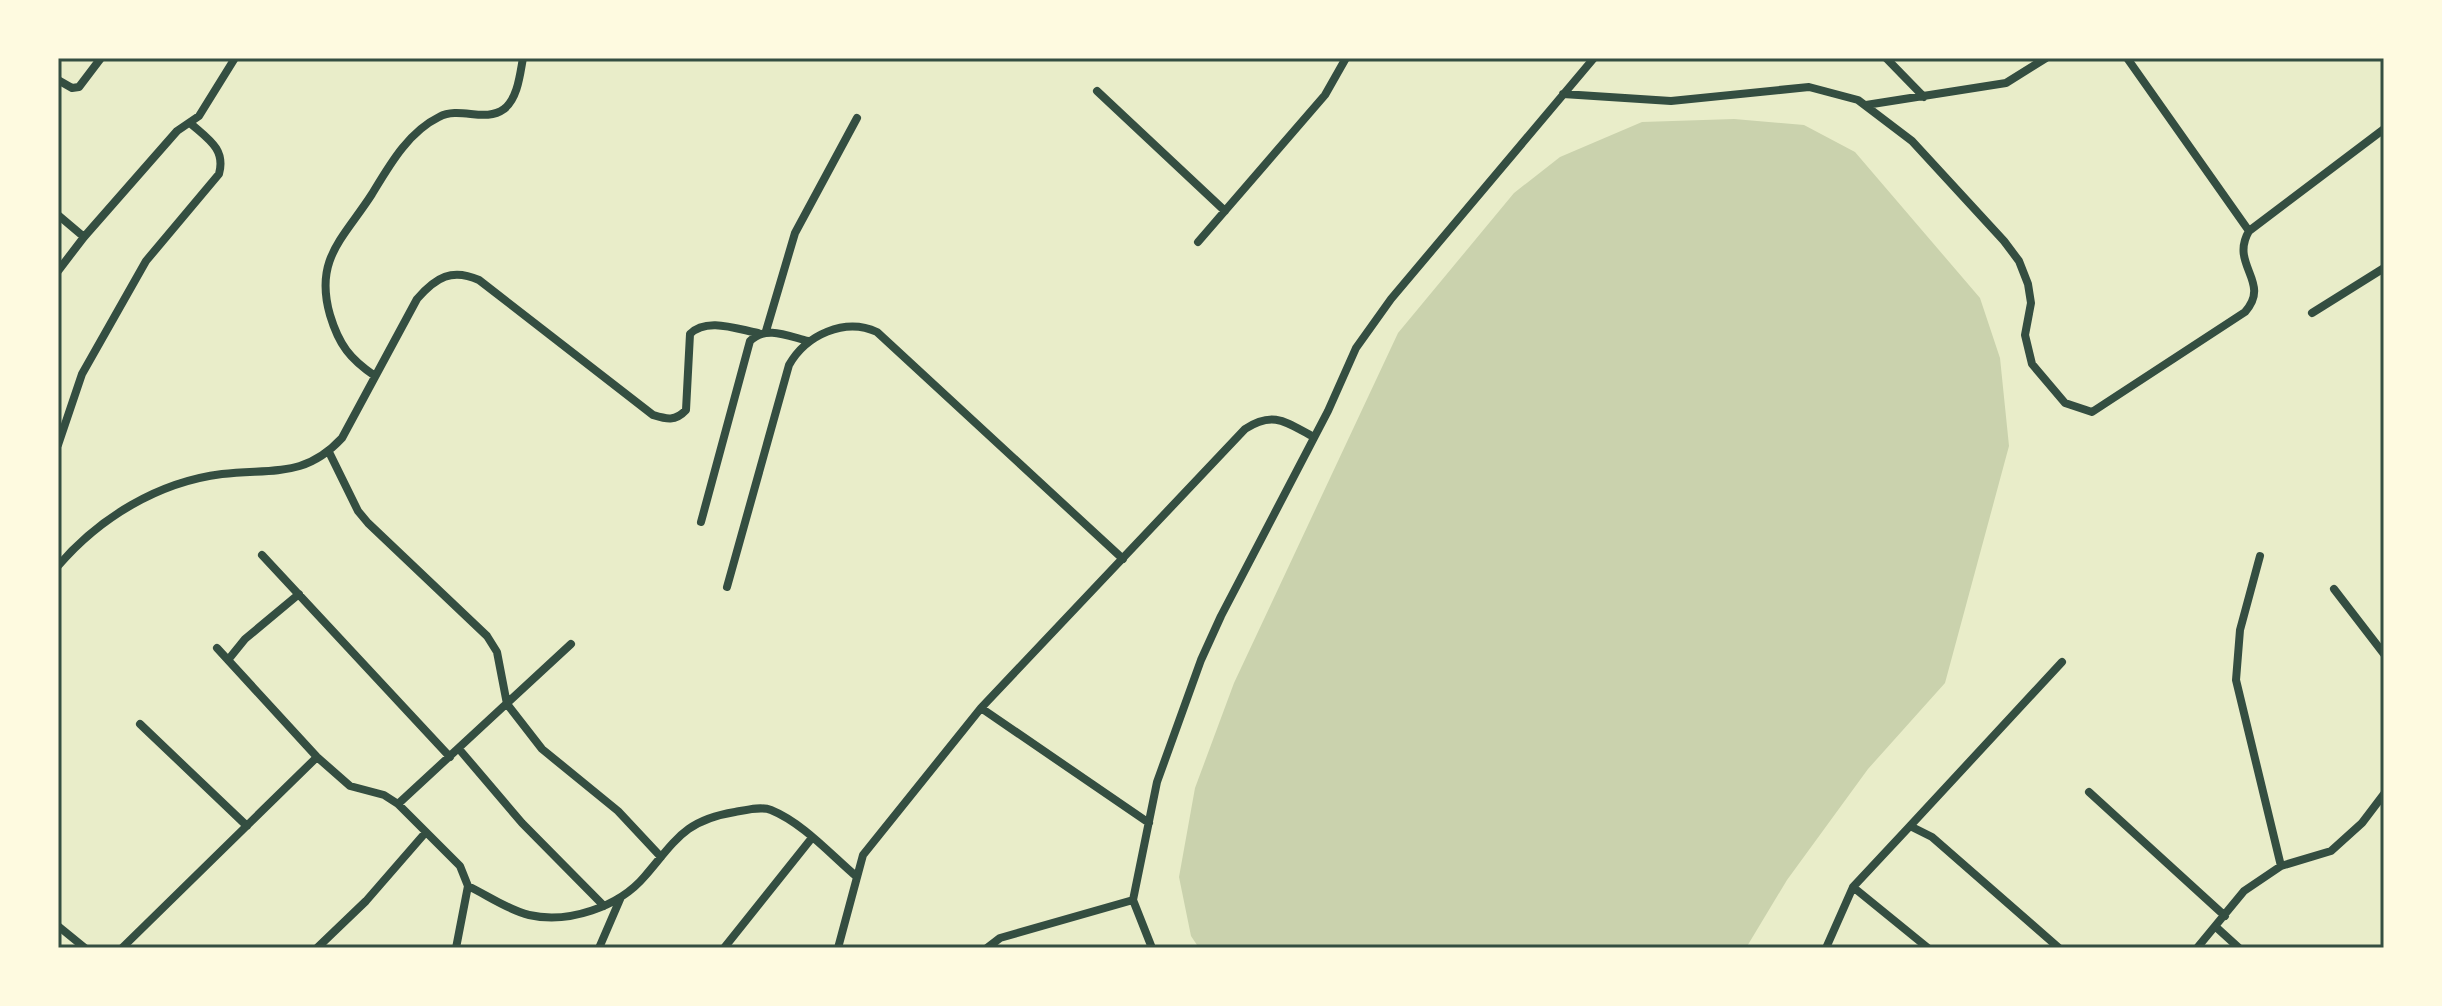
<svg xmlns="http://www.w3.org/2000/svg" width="2442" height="1006" font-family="'PT Sans',sans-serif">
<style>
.green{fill:#cad2ad}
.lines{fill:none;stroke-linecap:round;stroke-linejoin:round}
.minor{stroke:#344e41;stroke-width:8}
.neatline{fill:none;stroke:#344e41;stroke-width:3}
</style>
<rect width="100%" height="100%" fill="#e9edc9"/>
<path class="green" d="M 1734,119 L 1804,125 L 1855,152 L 1980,298 L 2000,358 L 2009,446 L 1945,683 L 1868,769 L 1787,880 L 1746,948 L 1199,948 L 1191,936 L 1179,877 L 1195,788 L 1234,683 L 1398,333 L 1514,193 L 1560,157 L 1642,122 Z"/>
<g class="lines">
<path class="minor" d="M 1886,58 L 1924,97
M 2127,58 L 2249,231
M 58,80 L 72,88 L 79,87 L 101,58
M 1097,91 L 1225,211
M 1563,94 L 1671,101 L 1809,87 L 1858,100 L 1912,141 L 2004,241 L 2019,261 L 2028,284 L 2031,303 L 2025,335 L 2032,364 L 2065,403 L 2092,412 L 2245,312 C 2272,282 2229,265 2249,231 L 2384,129
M 1866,105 L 2006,83 L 2046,58
M 58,215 L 84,237
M 1198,242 L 1325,95 L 1346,58
M 58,271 L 84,237 L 177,131 L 199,116 L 235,58
M 2312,313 L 2384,268
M 766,331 L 795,233 L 857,118
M 375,376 C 350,359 339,345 330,315 C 314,259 343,239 372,194 C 389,166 408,132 439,117 C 460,106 485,123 504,109 C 518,98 520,74 523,58
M 58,445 L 82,374 L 146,261 L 219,174 C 226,149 208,139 190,123
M 329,452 L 358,511 L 368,523 L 487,636 L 497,652 L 507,704 L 542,749 L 618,811 L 661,857
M 701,522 L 750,341 C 766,325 788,336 808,341
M 262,555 L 450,757
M 2260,556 L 2240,630 L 2236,680 L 2281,866
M 58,566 C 99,518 158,482 222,474 C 271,468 304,479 342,438 L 417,299 C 436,277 452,268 479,280 L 653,415 C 666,419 675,422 686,410 L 690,334 C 706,317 737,329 758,333
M 727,587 L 789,365 C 806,335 845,317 877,332 L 1123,559
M 2334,589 L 2384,654
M 217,648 L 317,757 L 350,786 L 384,795 L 398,804 L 460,866 L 468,886 L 456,948
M 228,660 L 245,639 L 299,594
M 981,708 L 1149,823
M 140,724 L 247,826
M 459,749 L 522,823 L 604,906
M 2089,792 L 2225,916
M 398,804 L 571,644
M 1910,826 L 2062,662
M 468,886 C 487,895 508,910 529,915 C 568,924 619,907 645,876 C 676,840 685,820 735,812 C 746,810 761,806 771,810 C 803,823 831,855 857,877
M 1853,887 L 1928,948
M 58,926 L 85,948
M 2216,927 L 2239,948
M 122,948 L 317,757
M 317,948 L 366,901 L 426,832
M 599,948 L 621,897
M 724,948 L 811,839
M 838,948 L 863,855 L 981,708 L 1245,429 C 1274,410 1287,423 1314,437
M 987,948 L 1000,938 L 1133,900
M 1152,948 L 1133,900 L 1157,782 L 1201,660 L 1221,616 L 1328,411 L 1356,348 L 1391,299 L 1594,58
M 1826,948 L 1853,887 L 1910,826 L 1932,837 L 2059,948
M 2197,948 L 2244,891 L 2281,866 L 2331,851 L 2362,823 L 2384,794"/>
</g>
<rect width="2442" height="1006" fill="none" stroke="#fefae0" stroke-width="120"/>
<rect x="60" y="60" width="2322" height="886" class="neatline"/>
</svg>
